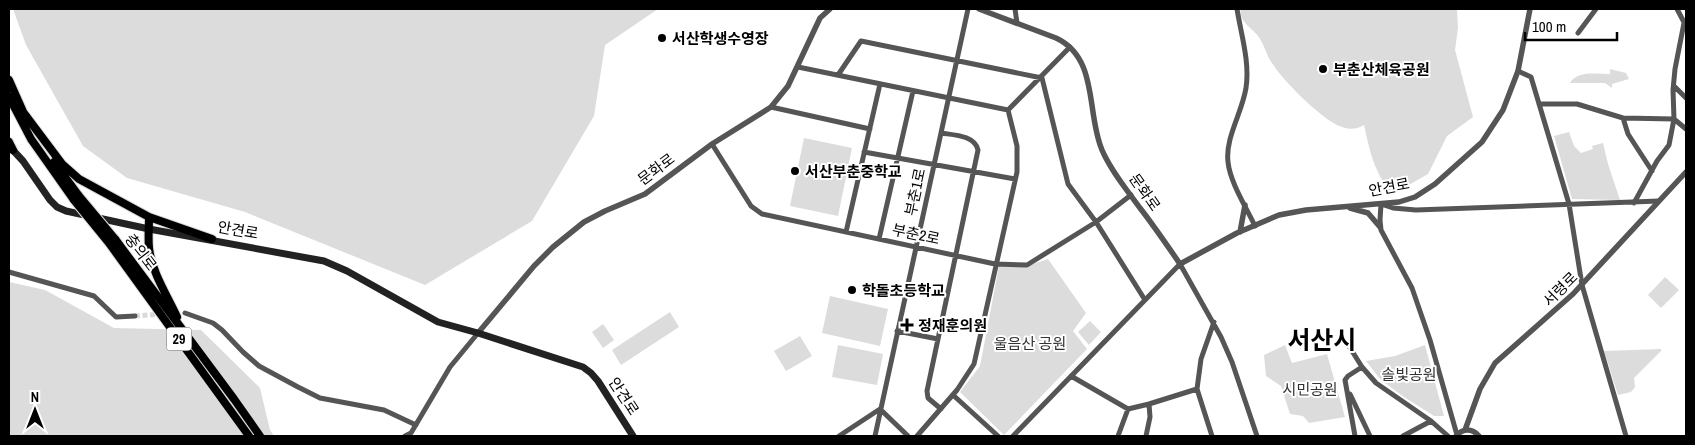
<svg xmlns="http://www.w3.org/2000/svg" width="1695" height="445" font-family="'Archivo Narrow','Noto Sans KR',sans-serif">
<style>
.green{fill:#dcdcdc}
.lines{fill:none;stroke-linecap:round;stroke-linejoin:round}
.minor-tunnel{stroke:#d9d9d9;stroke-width:5;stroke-dasharray:5 2.5;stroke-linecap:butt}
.trunk-casing{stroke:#dbdbdb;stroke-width:10}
.minor{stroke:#555;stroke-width:5}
.tertiary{stroke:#555;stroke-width:5.5}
.secondary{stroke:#222;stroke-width:7}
.trunk{stroke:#000;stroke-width:8}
.trunk-bridge-casing{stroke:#dbdbdb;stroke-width:10;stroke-linecap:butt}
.trunk-bridge{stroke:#000;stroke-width:8}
.poi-dot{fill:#000;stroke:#fff;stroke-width:2}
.labels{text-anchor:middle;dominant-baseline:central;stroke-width:4;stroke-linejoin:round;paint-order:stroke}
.shield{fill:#fff;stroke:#4c4c4c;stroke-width:1}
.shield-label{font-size:14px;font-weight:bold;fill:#000}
.poi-label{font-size:15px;font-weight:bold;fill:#000;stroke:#fff;text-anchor:start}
.street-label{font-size:15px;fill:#000;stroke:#fff}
.park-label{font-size:15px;fill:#333;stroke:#fff}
.town-label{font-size:25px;font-weight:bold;fill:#000;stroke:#fff}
</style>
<rect width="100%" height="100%" fill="#fff"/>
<path class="green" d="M 13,9 L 658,9 L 605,45 L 594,116 L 532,221 L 425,285 L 245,212 L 127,178 L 83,146 L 26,45 Z
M 1241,9 L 1457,9 L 1458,28 L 1455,50 L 1473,117 L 1447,136 L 1428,174 L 1393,194 C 1374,173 1370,152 1364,125 C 1358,129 1350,130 1342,127 C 1323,121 1283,81 1272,63 C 1266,55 1265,45 1258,36 C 1252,28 1238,21 1241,9 Z
M 1610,69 L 1626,73 L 1629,79 L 1612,84 L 1612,88 L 1605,83 L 1570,83 C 1577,70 1597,74 1610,74 Z
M 1569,132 L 1574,146 L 1581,153 L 1593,149 L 1592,146 L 1603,143 L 1608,164 L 1620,200 L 1572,199 L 1554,136 Z
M 804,138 L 852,148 L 838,216 L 790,206 Z
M 1048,259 L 1086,313 L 1073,331 L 1087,349 L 1004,435 L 960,392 L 980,366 L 999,266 L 1024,267 Z
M 1665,277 L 1679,290 L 1661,308 L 1648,295 Z
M 9,282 L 45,290 L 114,328 L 201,330 L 260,388 L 270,430 L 274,436 L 9,436 Z
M 830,296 L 888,309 L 880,346 L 822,333 Z
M 670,312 L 679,327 L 621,365 L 612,350 Z
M 1090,321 L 1101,332 L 1089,345 L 1078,332 Z
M 603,324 L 614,340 L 603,348 L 592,332 Z
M 800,336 L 812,356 L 786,371 L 774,351 Z
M 838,345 L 883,354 L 877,385 L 832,377 Z
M 1285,345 L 1292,363 L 1327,354 L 1345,417 L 1309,423 L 1303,416 L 1290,414 L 1281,386 L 1266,376 L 1264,355 Z
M 1425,345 L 1444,416 L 1434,416 L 1404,397 L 1380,379 L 1366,361 L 1395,356 Z
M 1661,349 L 1661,351 L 1634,378 L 1635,387 L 1631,392 L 1618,395 L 1604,351 Z"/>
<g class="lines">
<path class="minor-tunnel" d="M 135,316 L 162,314"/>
<g class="trunk-casing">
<path id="trunk" d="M 9,80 L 25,116
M 9,97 L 31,139 L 74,200
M 23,112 L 62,164 L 79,179 L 149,217 L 212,239
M 9,142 L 13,150
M 54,162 L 79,196
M 149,217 C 149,228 148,238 149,248 C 152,273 167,295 177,317
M 115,239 L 234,399 L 260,436
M 109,243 L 249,436"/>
</g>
<path class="minor" d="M 1015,9 L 1017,23
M 1237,9 C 1241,34 1250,62 1246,88 C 1242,113 1225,138 1228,162 C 1230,182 1246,207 1255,226
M 1677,9 L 1686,26
M 1578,33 L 1596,9
M 798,67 L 1008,110 L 1017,146 L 1017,172 L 974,364 L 957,390 L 917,436
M 1518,71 L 1531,77 L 1569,204 L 1582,285 L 1626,436
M 838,75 L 861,41 L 1042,78 L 1068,184 L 1096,222 L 1145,300
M 1674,86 L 1686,98
M 1539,104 L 1577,104 L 1623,118 L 1674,119 L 1686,129
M 771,107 L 870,129
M 1008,110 L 1070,47
M 1623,118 L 1628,134 L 1652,171
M 941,133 C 953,135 975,135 978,150 L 927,391 L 928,398 L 941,409
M 712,144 L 751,206 L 762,214 L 995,264 L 1027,265 L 1096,222 L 1131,195
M 864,152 L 1015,179
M 1634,203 L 1657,161 L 1669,145 L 1674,119 L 1673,90 L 1675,69 L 1684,23
M 846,232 L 880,84
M 879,239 L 913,91
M 9,272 L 94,296 L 116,317 L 135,316
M 185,313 L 213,323 L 222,330 L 243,352 L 259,366 L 298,387 L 320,398 L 384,410 L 416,425
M 897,331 L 938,339
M 1347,343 L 1362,367 L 1376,383 L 1431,421 L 1448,436
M 1071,376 L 1128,409 L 1149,404 L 1197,389
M 1350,394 L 1370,436
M 953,395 L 998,436
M 880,409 L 908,436
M 1457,435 L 1430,340 L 1412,288 L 1381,230 L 1380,220 L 1381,204 L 1393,208 L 1416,210 L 1659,201
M 405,436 L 411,433 L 450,367 L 478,333
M 839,436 L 880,409
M 875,436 L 968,9
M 1013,436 L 1180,264 L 1221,337 L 1232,362 L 1257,436
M 1118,436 L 1128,409
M 1146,436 L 1150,417 L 1149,404
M 1212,436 L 1197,389 L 1201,359 L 1214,322
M 1355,436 L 1345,380 L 1348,376 L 1362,367
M 1403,436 L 1431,421"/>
<path class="tertiary" d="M 979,9 L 1056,38 C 1099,58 1086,113 1102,150 C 1111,171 1127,190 1140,208 C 1154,226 1167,245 1180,264 L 1237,233 L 1279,215 L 1306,210 L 1399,202 L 1415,197 L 1435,184 L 1482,142 L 1503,110 L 1518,71 L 1530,9
M 1350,208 L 1368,213 L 1380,227
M 1240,232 L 1245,205
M 478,333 L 534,266 L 553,247 L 584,222 L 605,211 L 645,194 L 712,144 L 771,107 L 788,86 L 820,18 L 830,9
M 1465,430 L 1480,389 L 1495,363 L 1573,294 L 1686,172
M 1456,436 C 1463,428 1472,428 1479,436"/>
<path class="secondary" d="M 10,147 L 23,161 L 50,200 L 57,207 L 66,211 L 149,229 L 324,261 L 347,271 L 438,322 L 478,333 L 583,367 L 591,373 L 598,381 L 633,436"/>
<use href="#trunk" class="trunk"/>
<g class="trunk-bridge-casing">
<path id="trunk-bridge" d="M 79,196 L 115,239
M 74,200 L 109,243"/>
</g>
<use href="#trunk-bridge" class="trunk-bridge"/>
</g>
<g class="poi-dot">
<circle cx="662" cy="38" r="5"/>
<circle cx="1323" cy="69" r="5"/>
<circle cx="795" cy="171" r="5"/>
<circle cx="852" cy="290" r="5"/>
<path d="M904.5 317.5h5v5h5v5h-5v5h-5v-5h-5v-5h5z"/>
</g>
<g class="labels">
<rect class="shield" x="166.5" y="327.5" width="25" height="23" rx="4"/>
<g class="shield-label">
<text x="179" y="339">29</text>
</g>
<g class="poi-label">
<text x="672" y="38">서산학생수영장</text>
<text x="1333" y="69">부춘산체육공원</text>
<text x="805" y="171">서산부춘중학교</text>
<text x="862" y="290">학돌초등학교</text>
<text x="918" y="325">정재훈의원</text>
</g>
<g class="street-label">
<text transform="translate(656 169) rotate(-37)">문화로</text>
<text transform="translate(1389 187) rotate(-11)">안견로</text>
<text transform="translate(915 192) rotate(-78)">부춘1로</text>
<text transform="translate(1145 192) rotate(55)">문화로</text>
<text transform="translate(238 230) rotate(10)">안견로</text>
<text transform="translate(916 234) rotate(12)">부춘2로</text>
<text transform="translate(141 252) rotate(53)">충의로</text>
<text transform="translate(1560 289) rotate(-45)">서령로</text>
<text transform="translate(624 396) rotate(57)">안견로</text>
</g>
<g class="park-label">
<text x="1030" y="343">울음산 공원</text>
<text x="1409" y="374">솔빛공원</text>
<text x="1310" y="389">시민공원</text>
</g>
<g class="town-label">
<text x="1322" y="340">서산시</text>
</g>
</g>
<rect width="1695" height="445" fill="none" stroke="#000000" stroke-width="20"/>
<g transform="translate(35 410)" stroke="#ffffff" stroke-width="4" paint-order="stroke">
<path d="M0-4L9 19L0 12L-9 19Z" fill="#000000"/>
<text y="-8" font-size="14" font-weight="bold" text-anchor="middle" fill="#000000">N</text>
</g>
<path d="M1525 32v8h92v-8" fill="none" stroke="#000000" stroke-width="2.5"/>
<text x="1532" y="32" font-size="15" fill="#000000" stroke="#ffffff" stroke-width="4" paint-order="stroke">100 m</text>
</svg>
